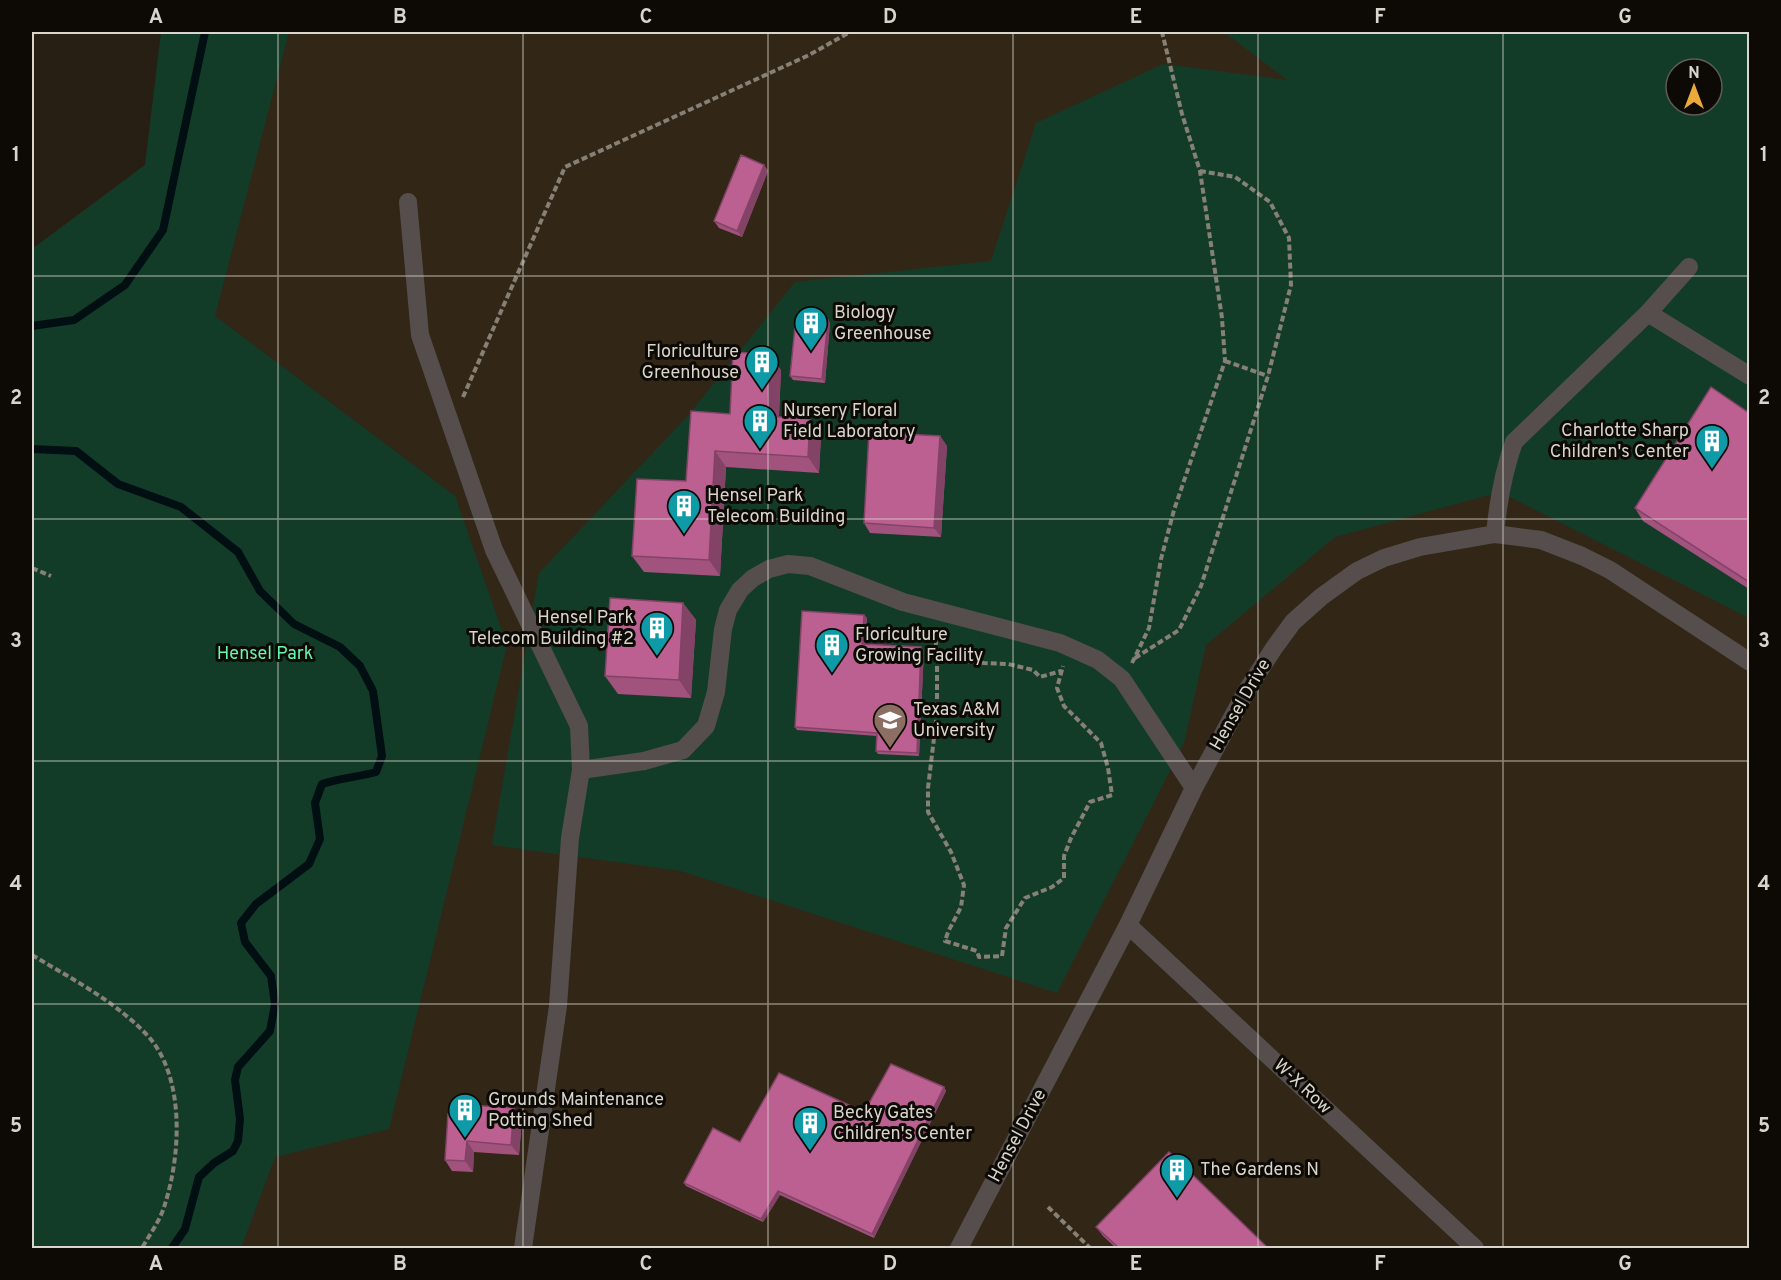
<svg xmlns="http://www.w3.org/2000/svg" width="1781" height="1280" font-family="Overpass,sans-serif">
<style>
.built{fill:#322716;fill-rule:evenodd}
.green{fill:#133c28;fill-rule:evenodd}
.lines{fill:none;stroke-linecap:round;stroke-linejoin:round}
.stream{stroke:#010f13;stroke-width:8}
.path{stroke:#868076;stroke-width:4;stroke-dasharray:6 3;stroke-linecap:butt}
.minor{stroke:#554e4c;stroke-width:18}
.wall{fill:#a1537d}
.shaded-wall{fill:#834366}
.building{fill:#bb6091;stroke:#834366;stroke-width:1.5}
.grid{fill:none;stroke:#d9d4cc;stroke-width:1.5;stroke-opacity:0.55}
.labels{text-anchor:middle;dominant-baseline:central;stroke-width:6;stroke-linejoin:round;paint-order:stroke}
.poi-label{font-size:18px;fill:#d9d4cc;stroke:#0d0a06;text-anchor:start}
.park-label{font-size:18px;fill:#65f7b1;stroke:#0d0a06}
.street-label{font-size:18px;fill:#d9d4cc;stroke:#0d0a06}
.neatline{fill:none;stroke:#d9d4cc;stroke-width:2}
.grid-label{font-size:20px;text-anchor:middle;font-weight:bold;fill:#d9d4cc}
</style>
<rect width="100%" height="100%" fill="#271f14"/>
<path class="built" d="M 211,32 L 1749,32 L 1749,1248 L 32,1248 L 32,249 L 145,165 ZM 1676,69 L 1712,69 L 1712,105 L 1676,105 Z"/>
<path class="green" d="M 161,32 L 289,32 L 215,316 L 455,496 L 507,645 L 389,1129 L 275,1157 L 241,1248 L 32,1248 L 32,249 L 145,165 Z
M 1224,32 L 1749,32 L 1749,618 L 1500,492 L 1335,537 L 1206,645 L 1184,743 L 1057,993 L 681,871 L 492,845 L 539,573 L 686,418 L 795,282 L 991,261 L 1036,123 L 1163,64 L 1287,80 ZM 1676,69 L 1712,69 L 1712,105 L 1676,105 Z"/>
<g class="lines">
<path class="stream" d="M 32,326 L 74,320 L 125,285 L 163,230 L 205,32
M 32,449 L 76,451 L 118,484 L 181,507 L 238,552 L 260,591 L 294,624 L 340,647 L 360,666 L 373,691 L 382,756 L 376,772 C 358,777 340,778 322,784 L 315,803 L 320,839 L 309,864 L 256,904 L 241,923 L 245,942 L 271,976 L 275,1004 L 270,1031 L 238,1067 L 235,1080 L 240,1119 L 238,1141 L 233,1151 L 214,1163 L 199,1177 L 185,1229 L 172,1248"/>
<path class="path" d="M 1225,361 L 1268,376
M 463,397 L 565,167 L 809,55 L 850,32
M 32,568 L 51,576
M 935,630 L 937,658 L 937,713 L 928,788 L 928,812 L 951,852 L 964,885 L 961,907 L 948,932 L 945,941 L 977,951 L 979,957 L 1002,956 L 1006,928 L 1025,898 L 1052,887 L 1064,878 L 1064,856 L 1071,838 L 1090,802 L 1112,795 L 1108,768 L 1101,743 L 1064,706 L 1057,688 L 1063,666
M 937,658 L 984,663 L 1008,664 L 1033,670 L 1040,677 L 1061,671
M 1135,658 L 1179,630 L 1201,586 L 1268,376 L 1291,285 L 1289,238 L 1270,202 L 1235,177 L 1200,171
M 1132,663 L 1149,628 L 1161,559 L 1174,510 L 1225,361 L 1222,318 L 1200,171 L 1182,114 L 1162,32
M 32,955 C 72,979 115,1001 148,1036 C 185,1077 181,1154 165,1204 C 161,1219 150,1234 142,1248
M 1048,1207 L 1090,1248"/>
<path class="minor" d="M 408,202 L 420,335 L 494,550 L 579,726 L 581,770 L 570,838 L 558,1006 L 523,1248
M 1648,313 L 1750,376
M 1495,534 C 1498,502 1503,473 1514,442 L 1648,313 L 1689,267
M 581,770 L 644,761 L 683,750 L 706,726 L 716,692 L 723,629 L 728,610 L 740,590 L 753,578 L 769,569 L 788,564 L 810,566 L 903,602 L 1060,643 L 1098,660 L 1122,679 L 1194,788
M 1128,925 L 1475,1248
M 959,1248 L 1128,925 L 1194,788 L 1247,690 L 1274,648 L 1293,622 L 1321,597 L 1357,571 L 1384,558 L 1420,547 L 1495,534 L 1541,540 L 1582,556 L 1610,570 L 1750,662"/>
</g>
<path class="wall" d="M 764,165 L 768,171 L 742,237 L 719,228 L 714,221 Z
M 828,320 L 830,323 L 825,383 L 793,380 L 790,376 Z
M 781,370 L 779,417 L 810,419 L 821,435 L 819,473 L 726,467 L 720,576 L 644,572 L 632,556 L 686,481 L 730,414 Z
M 1749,413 L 1749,589 L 1643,521 L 1635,508 Z
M 940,436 L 947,446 L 941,537 L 870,533 L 864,523 Z
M 683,603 L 696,620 L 691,698 L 618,694 L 605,676 Z
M 864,615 L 867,618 L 865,644 L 921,647 L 924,650 L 919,756 L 878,754 L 876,751 L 877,736 L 797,730 L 795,727 Z
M 944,1087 L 946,1091 L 874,1238 L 780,1195 L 763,1222 L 686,1186 L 684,1183 L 740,1142 L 864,1112 Z
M 514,1108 L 522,1119 L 519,1155 L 474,1152 L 473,1172 L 452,1171 L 445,1160 L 468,1116 Z
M 1096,1227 L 1268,1248 L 1116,1248 L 1103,1236 Z"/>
<path class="shaded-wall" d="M 764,165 L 768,171 L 742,237 L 737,231 Z
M 828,320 L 830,323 L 825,383 L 822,379 Z
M 770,354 L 781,370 L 778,432 L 767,416 Z
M 810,419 L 821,435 L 819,473 L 808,457 Z
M 940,436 L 947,446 L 941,537 L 934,528 Z
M 715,451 L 726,467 L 720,576 L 709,560 Z
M 683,603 L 696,620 L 691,698 L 679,680 Z
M 864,615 L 867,618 L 865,647 L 862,644 Z
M 921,647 L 924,650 L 919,756 L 917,753 Z
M 944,1087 L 946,1091 L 874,1238 L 872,1234 Z
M 514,1108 L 522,1119 L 519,1155 L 511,1145 Z
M 467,1141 L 474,1152 L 473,1172 L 465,1161 Z
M 778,1191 L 780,1195 L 763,1222 L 761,1219 Z"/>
<path class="building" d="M 741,155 L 764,165 L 737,231 L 714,221 Z
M 796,317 L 828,320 L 822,379 L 790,376 Z
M 733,352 L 770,354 L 767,416 L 810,419 L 808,457 L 715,451 L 709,560 L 632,556 L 637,479 L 686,481 L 691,411 L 730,414 Z
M 1711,387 L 1749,413 L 1749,582 L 1635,508 Z
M 869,432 L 940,436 L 934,528 L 864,523 Z
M 610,598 L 683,603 L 679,680 L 605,676 Z
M 802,611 L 864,615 L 862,644 L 921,647 L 917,753 L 876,751 L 877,733 L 795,727 Z
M 891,1064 L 944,1087 L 872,1234 L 778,1191 L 761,1219 L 684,1183 L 713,1128 L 740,1142 L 779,1073 L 864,1112 Z
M 469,1105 L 514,1108 L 511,1145 L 467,1141 L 465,1161 L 445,1160 L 448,1114 L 468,1116 Z
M 1169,1152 L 1268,1248 L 1119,1248 L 1096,1227 Z"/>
<path class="grid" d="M 278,32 L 278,1248M 523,32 L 523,1248M 768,32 L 768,1248M 1013,32 L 1013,1248M 1258,32 L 1258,1248M 1503,32 L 1503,1248M 32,276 L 1750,276M 32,519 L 1750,519M 32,761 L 1750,761M 32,1004 L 1750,1004"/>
<defs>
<g id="building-pin" transform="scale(1.725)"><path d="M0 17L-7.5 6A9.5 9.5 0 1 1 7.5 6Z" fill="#0f9aa8" stroke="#0d0a06"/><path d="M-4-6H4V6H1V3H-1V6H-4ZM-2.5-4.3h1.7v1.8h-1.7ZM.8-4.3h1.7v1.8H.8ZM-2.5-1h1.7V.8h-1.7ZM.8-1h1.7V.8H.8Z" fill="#fff"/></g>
<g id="university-pin" transform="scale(1.725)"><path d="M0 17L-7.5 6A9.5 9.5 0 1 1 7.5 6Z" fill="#8d6e63" stroke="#0d0a06"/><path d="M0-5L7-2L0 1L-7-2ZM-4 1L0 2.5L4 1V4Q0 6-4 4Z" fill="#fff"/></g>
</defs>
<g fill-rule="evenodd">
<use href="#building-pin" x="811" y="323"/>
<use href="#building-pin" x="762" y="362"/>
<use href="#building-pin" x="760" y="421"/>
<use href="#building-pin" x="1712" y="441"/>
<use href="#building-pin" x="684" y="506"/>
<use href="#building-pin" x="657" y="628"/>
<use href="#building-pin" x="832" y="645"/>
<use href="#university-pin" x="890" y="720"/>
<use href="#building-pin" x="465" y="1110"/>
<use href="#building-pin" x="810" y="1123"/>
<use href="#building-pin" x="1177" y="1170"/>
</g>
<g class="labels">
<g class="poi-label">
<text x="834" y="313">Biology<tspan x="834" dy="21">Greenhouse</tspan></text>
<text x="739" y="352" text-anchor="end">Floriculture<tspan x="739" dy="21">Greenhouse</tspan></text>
<text x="783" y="411">Nursery Floral<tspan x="783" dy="21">Field Laboratory</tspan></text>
<text x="1689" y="431" text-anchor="end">Charlotte Sharp<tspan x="1689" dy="21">Children's Center</tspan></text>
<text x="707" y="496">Hensel Park<tspan x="707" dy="21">Telecom Building</tspan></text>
<text x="634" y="618" text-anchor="end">Hensel Park<tspan x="634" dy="21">Telecom Building #2</tspan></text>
<text x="855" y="635">Floriculture<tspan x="855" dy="21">Growing Facility</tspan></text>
<text x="913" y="710">Texas A&amp;M<tspan x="913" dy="21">University</tspan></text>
<text x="488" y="1100">Grounds Maintenance<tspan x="488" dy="21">Potting Shed</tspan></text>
<text x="833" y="1113">Becky Gates<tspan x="833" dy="21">Children's Center</tspan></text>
<text x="1200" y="1170">The Gardens N</text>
</g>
<g class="park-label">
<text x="265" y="654">Hensel Park</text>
</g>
<g class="street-label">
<text transform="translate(1241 705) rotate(-60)">Hensel Drive</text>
<text transform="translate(1302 1087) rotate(43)">W-X Row</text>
<text transform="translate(1018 1136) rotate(-62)">Hensel Drive</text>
</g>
</g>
<rect width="1781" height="1280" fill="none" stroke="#0d0a06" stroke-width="66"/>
<g transform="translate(1694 87)"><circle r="28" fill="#0d0a06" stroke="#5f5b55" stroke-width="1.5"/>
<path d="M0-4.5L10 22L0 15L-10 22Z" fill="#eba939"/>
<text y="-9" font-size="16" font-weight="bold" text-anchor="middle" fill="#d9d4cc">N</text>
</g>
<rect x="33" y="33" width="1715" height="1214" class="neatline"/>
<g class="grid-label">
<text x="156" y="23">A</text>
<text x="400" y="23">B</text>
<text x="646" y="23">C</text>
<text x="890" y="23">D</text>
<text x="1136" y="23">E</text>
<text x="1380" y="23">F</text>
<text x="1625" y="23">G</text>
<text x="16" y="161">1</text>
<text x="1764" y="161">1</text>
<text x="16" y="404">2</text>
<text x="1764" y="404">2</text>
<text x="16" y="647">3</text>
<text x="1764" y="647">3</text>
<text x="16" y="890">4</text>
<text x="1764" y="890">4</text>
<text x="16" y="1132">5</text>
<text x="1764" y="1132">5</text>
<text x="156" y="1270">A</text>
<text x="400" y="1270">B</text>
<text x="646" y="1270">C</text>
<text x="890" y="1270">D</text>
<text x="1136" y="1270">E</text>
<text x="1380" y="1270">F</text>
<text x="1625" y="1270">G</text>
</g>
</svg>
